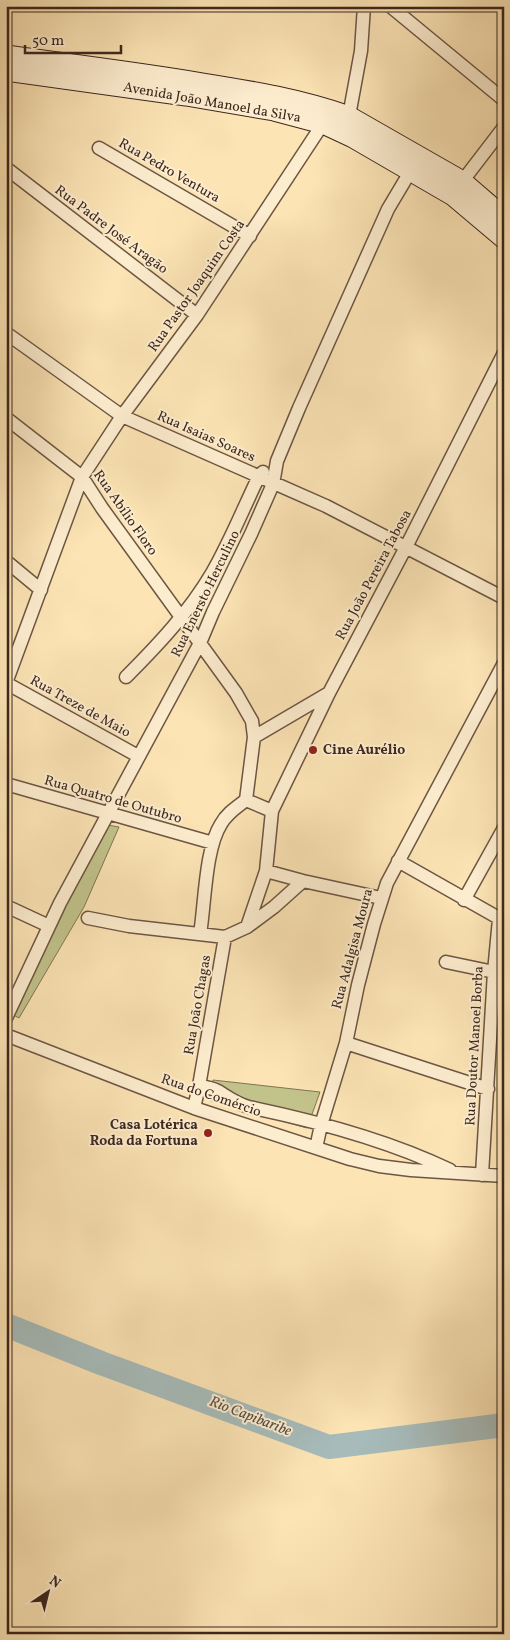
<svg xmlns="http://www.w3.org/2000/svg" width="510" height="1640" font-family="Vollkorn,serif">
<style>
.green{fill:#c2c38b;stroke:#7f7554}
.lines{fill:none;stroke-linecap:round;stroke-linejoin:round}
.river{stroke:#a6bbba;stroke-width:24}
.street-casing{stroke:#6c5644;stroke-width:15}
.secondary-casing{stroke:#3c271e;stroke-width:21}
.street{stroke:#fdedcf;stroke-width:12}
.secondary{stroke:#fdedcf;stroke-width:19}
.poi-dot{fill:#8f2418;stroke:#fdedcf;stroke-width:2}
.labels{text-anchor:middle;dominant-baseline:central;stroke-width:4;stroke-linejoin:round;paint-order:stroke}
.street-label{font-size:14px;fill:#3c271e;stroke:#fdedcf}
.poi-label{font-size:14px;font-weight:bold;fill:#3c271e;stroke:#fdedcf;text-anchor:start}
.water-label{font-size:15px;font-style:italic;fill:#564c45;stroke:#fdedcf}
</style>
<rect width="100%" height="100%" fill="#fce4b5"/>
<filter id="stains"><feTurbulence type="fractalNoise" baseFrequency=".004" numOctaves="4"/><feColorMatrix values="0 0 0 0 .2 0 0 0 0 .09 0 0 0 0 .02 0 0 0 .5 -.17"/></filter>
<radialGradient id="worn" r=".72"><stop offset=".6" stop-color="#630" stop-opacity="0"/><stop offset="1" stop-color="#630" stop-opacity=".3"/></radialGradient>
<path class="green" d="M 96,823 L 119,827 L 84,907 L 19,1018 L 6,1011 Z
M 213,1080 L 320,1092 L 307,1128 L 209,1100 Z"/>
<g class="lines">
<path class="river" d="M 6,1325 L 101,1363 L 329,1447 L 504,1425"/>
<g class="street-casing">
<path id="street" d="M 390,6 L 504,100
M 346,122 L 349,116 L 361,51 L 364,6
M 99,148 L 250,236
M 6,168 L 197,315
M 458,187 L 504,127
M 6,333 L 122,416 L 326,506 L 504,598
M 6,418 L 82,477 L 102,508 L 236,693 L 252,721 L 254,737 L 246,800 C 237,807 227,813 221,824 C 205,849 205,904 200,934
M 6,561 L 41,590
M 126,677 C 158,645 189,612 212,573 C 230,542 243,509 259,476 L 263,472
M 6,683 L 82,477 L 122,416 L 197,315 L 326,119
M 6,683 L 138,756
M 254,737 L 329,693
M 6,784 L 213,843
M 246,800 L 272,811 L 266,871 L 247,927
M 272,811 L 329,693 L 406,547 L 504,353
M 398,861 L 504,921
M 266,871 L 303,881 L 381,898
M 464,900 L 504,828
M 6,906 L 49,926
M 88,918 L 129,926 L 225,937 L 247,927 L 274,907 L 303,881
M 446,962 L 494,972
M 6,1018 L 60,903 L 200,643 L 213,612 L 251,534 L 273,484 L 277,461 L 299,408 L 388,209 L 410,172
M 6,1035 L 194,1108 L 350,1159 L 379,1166 L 411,1170 L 504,1176
M 346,1043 L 488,1089
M 199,1086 C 206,1087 212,1088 218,1091 C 228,1097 237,1104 249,1107 C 316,1121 388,1140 450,1170
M 194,1108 L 199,1086 L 225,937
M 316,1148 L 321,1125 L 346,1043 L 358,985 L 374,924 L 387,883 L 504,663
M 482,1175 L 494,972 L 499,919"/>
</g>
<g class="secondary-casing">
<path id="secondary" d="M 6,55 C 72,64 138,72 203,83 C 253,91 301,99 349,116 L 461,180 L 504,217
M 6,71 L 186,96 L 274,111 L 323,124 L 353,138 L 453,196 L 504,239"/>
</g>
<use href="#street" class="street"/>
<use href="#secondary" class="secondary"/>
</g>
<g class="poi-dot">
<circle cx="313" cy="750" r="5"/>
<circle cx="208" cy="1133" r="5"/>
</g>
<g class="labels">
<g class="street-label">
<text transform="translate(212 103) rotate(10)">Avenida João Manoel da Silva</text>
<text transform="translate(169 171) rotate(30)">Rua Pedro Ventura</text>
<text transform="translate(111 230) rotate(37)">Rua Padre José Aragão</text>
<text transform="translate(197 286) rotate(-55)">Rua Pastor Joaquim Costa</text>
<text transform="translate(206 437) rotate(24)">Rua Isaias Soares</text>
<text transform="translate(125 513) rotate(55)">Rua Abílio Floro</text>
<text transform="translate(374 575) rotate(-62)">Rua João Pereira Tabosa</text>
<text transform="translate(206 594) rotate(-64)">Rua Enersto Herculino</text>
<text transform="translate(80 707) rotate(29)">Rua Treze de Maio</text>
<text transform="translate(113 800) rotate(16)">Rua Quatro de Outubro</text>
<text transform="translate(353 949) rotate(-75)">Rua Adalgisa Moura</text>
<text transform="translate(198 1005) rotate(-80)">Rua João Chagas</text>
<text transform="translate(475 1046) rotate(-87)">Rua Doutor Manoel Borba</text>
<text transform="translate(211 1096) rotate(19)">Rua do Comércio</text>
</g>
<g class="poi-label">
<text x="323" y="750">Cine Aurélio</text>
<text x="198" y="1125" text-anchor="end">Casa Lotérica<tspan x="198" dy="16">Roda da Fortuna</tspan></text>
</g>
<g class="water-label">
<text transform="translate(250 1417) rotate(21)">Rio Capibaribe</text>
</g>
</g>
<rect width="510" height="1640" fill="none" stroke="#fce4b5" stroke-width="25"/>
<rect x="8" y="8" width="495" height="1625" fill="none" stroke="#3c271e" stroke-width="2.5"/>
<rect x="12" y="12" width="485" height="1615" fill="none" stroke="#3c271e"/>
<g transform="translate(48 1592) rotate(35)" stroke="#fdedcf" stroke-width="4" paint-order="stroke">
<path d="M0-4L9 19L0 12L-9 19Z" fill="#3c271e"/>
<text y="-8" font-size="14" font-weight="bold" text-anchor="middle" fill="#3c271e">N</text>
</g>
<path d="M25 45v8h96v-8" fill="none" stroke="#3c271e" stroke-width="2.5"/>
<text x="32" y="45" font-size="15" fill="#3c271e" stroke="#fdedcf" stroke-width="4" paint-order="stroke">50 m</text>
<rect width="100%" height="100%" filter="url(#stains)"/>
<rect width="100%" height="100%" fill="url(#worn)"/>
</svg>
